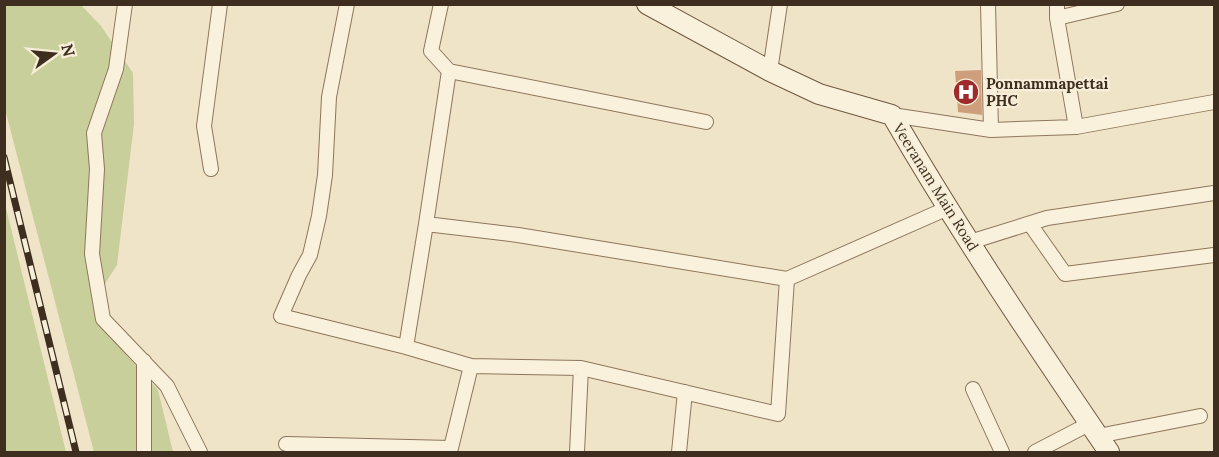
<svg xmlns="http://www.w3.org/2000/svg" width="1219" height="457" font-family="Lora,serif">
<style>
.green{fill:#c9cf9b}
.building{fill:#cf9f7d}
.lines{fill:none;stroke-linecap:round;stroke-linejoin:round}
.street-casing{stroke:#8d765c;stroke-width:16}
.secondary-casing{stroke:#6f573f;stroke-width:22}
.street{stroke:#faf1dc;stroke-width:14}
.secondary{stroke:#faf1dc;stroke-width:20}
.rail-casing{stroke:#3d2e20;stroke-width:7}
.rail{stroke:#f7eed8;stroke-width:4.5;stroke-dasharray:14;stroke-linecap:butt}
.labels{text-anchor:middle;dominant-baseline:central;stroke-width:4.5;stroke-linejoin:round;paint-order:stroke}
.poi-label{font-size:15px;font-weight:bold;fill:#3d2e20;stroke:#f7eed8;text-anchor:start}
.street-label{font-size:15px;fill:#3d2e20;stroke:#f7eed8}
</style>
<rect width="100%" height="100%" fill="#f0e4c8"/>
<path class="green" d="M 4,5 L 81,5 L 101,26 L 133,73 L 134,124 L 117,265 L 94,301 L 127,356 L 158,390 L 173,452 L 94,452 L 5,109 Z
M 5,204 L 66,452 L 5,452 Z"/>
<path class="building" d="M 981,70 L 982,115 L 958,112 L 955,71 Z"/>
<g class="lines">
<g class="street-casing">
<path id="street" d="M 125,4 L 116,69 L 94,133 L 97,169 L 92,254 L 103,319 L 167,386 L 200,452
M 347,4 L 329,97 L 325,175 L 319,216 L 310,255 L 299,275 L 281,316 L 406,347
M 441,4 L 431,51 L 449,71 L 706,122
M 988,4 L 991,130
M 1057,4 L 1057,18 L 1076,127
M 1057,18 L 1117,4
M 449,71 L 426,224 L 518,235 L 787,279
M 770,71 L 780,4
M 892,115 L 991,130 L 1076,127 L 1214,102
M 211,169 L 204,126 L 220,4
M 426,224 L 406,347 L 471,366 L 450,452
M 1030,224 L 1065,274 L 1214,255
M 970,242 L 1047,218 L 1214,193
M 471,366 L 581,368 L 778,414 L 787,279 L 948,208
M 973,389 L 1002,452
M 1098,436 L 1200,416
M 286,444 L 450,448
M 144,452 L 144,361
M 577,452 L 581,368
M 679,452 L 685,392
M 1035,452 L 1089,424"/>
</g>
<g class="secondary-casing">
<path id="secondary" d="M 647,4 L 770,71 L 819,94 L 892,115 C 959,231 1034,342 1109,452"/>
</g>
<use href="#street" class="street"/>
<use href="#secondary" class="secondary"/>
<g class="rail-casing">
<path id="rail" d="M 4,157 L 76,452"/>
</g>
<use href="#rail" class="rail"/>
</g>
<defs>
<g id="hospital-disc" transform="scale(1.35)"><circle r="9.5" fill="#9e2a2b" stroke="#f7eed8"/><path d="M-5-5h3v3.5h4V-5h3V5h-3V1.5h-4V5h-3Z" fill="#fff"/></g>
</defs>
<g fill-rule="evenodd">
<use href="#hospital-disc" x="966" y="92"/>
</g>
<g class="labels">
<g class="poi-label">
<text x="986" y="83">Ponnammapettai<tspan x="986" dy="17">PHC</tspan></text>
</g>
<g class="street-label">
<text transform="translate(936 187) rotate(58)">Veeranam Main Road</text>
</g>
</g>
<rect width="1219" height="457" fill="none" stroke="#3d2e20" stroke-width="12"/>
<g transform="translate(54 54) rotate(75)" stroke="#f7eed8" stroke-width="4.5" paint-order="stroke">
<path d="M0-4.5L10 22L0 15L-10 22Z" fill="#3d2e20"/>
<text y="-9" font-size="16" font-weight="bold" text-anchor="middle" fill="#3d2e20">N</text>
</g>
</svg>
